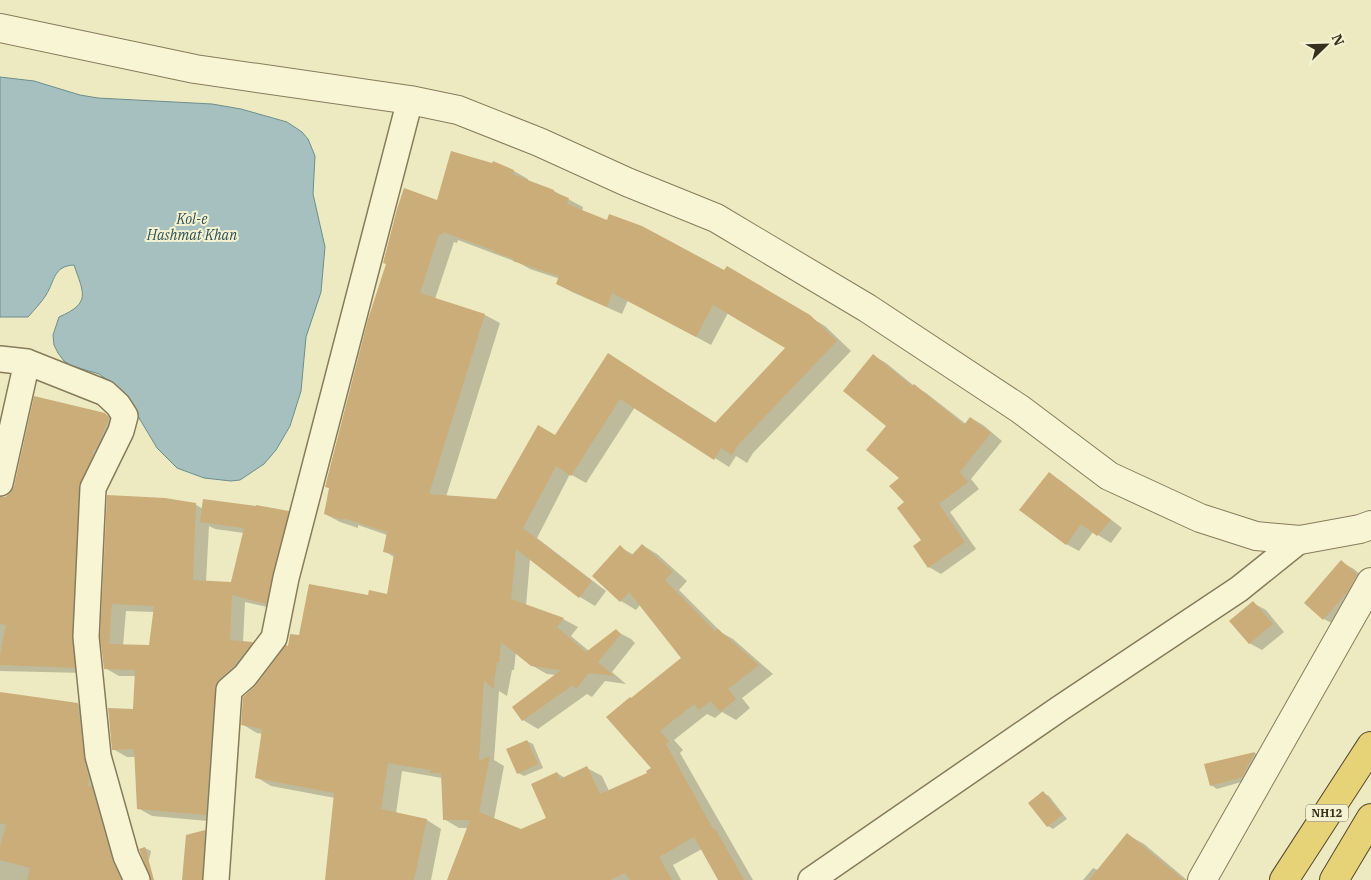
<svg xmlns="http://www.w3.org/2000/svg" width="1371" height="880" font-family="'IBM Plex Serif',serif">
<style>
.water{fill:#a5c0be;stroke:#6c8e8d}
.shadow{fill:#0003;fill-rule:evenodd}
.building{fill:#cbad79;fill-rule:evenodd}
.lines{fill:none;stroke-linecap:round;stroke-linejoin:round}
.minor-casing{stroke:#877b5a;stroke-width:28}
.tertiary-casing{stroke:#877b5a;stroke-width:30}
.trunk-casing{stroke:#54482e;stroke-width:30}
.minor{stroke:#f8f5d5;stroke-width:25}
.tertiary{stroke:#f8f5d5;stroke-width:28}
.trunk{stroke:#e6d277;stroke-width:28}
.labels{text-anchor:middle;dominant-baseline:central;stroke-width:4;stroke-linejoin:round;paint-order:stroke}
.shield{fill:#f5f2d2;stroke:#706a54;stroke-width:1}
.shield-label{font-size:11px;font-weight:bold;fill:#372f1e}
.water-label{font-size:14px;font-style:italic;fill:#2d5056;stroke:#f5f2d2}
</style>
<rect width="100%" height="100%" fill="#edeac2"/>
<path class="water" d="M 0,77 L 34,81 L 80,95 L 98,98 L 212,104 L 241,109 L 287,122 L 302,132 L 308,139 L 315,156 L 313,194 L 325,247 L 321,292 L 306,337 L 301,391 L 290,426 L 276,450 L 264,464 L 240,480 L 231,481 L 204,478 L 177,468 L 157,448 L 123,391 L 99,374 L 72,366 L 64,361 L 58,353 L 54,345 L 53,335 L 59,317 C 91,303 84,294 74,265 C 53,266 55,281 46,295 C 41,303 34,310 28,317 L 0,317 Z"/>
<path class="shadow" d="M 493,163 L 514,171 L 528,179 L 528,181 L 554,191 L 568,199 L 583,207 L 582,211 L 725,272 L 727,268 L 825,326 L 851,351 L 753,453 L 747,463 L 736,456 L 729,467 L 635,407 L 586,483 L 570,474 L 537,538 L 606,591 L 595,606 L 580,597 L 530,559 L 526,606 L 563,619 L 578,627 L 571,636 L 589,651 L 616,631 L 631,639 L 635,643 L 612,672 L 626,684 L 605,681 L 592,697 L 587,694 L 538,729 L 523,720 L 556,675 L 547,674 L 531,665 L 516,652 L 514,670 L 512,670 L 507,696 L 499,691 L 494,760 L 504,766 L 494,819 L 521,830 L 548,818 L 557,773 L 565,778 L 587,768 L 602,776 L 609,791 L 649,773 L 653,768 L 632,699 L 683,659 L 640,605 L 636,610 L 621,601 L 594,576 L 620,547 L 634,555 L 642,545 L 657,554 L 687,581 L 679,590 L 722,633 L 733,639 L 773,674 L 742,698 L 750,708 L 736,720 L 722,712 L 715,718 L 707,714 L 674,740 L 683,750 L 680,753 L 753,880 L 720,880 L 702,849 L 673,865 L 681,880 L 448,880 L 468,828 L 459,828 L 444,819 L 442,778 L 402,771 L 396,814 L 427,820 L 441,829 L 431,880 L 390,880 L 335,798 L 271,786 L 256,777 L 263,734 L 257,733 L 242,724 L 257,686 L 289,647 L 300,637 L 369,597 L 388,595 L 394,557 L 384,551 L 387,535 L 358,525 L 358,528 L 340,522 L 325,514 L 437,201 ZM 458,240 L 519,263 L 530,269 L 560,279 L 557,284 L 572,292 L 622,314 L 628,300 L 711,345 L 728,313 L 787,347 L 716,423 L 608,354 L 555,436 L 497,500 L 446,497 L 500,323 L 485,315 L 435,299 L 454,242 L 457,243 Z
M 874,356 L 886,363 L 913,385 L 926,393 L 966,424 L 971,418 L 983,425 L 1002,441 L 971,479 L 979,489 L 950,512 L 976,549 L 941,574 L 929,567 L 923,540 L 906,503 L 887,426 Z
M 105,414 L 117,421 L 107,455 L 85,673 L 0,671 L 0,498 L 5,498 L 11,494 Z
M 1049,474 L 1061,481 L 1122,528 L 1111,543 L 1093,532 L 1079,551 L 1066,544 Z
M 108,496 L 195,504 L 203,509 L 288,512 L 302,520 L 280,610 L 245,602 L 243,642 L 252,643 L 266,651 L 233,687 L 219,822 L 152,816 L 138,808 L 135,757 L 127,757 L 113,749 L 134,710 L 136,676 L 119,676 L 105,668 ZM 209,526 L 215,529 L 244,533 L 231,583 L 206,582 ZM 126,611 L 155,612 L 150,647 L 123,646 Z
M 1341,562 L 1354,569 L 1369,582 L 1337,626 L 1324,619 Z
M 1253,603 L 1266,610 L 1284,632 L 1262,650 L 1249,643 Z
M 0,693 L 78,704 L 89,711 L 129,880 L 0,880 Z
M 527,741 L 533,744 L 543,768 L 524,776 L 518,773 Z
M 1255,753 L 1260,756 L 1248,780 L 1217,789 L 1211,785 L 1205,765 Z
M 1043,793 L 1049,796 L 1067,819 L 1053,829 L 1048,826 Z
M 205,831 L 217,838 L 214,880 L 186,880 Z
M 1128,835 L 1144,844 L 1187,880 L 1083,880 L 1093,868 L 1098,870 Z
M 145,848 L 151,851 L 149,860 L 144,857 L 141,850 Z"/>
<path class="building" d="M 451,151 L 492,163 L 493,161 L 514,170 L 512,174 L 554,190 L 554,192 L 569,198 L 567,204 L 607,220 L 609,214 L 642,226 L 724,270 L 727,266 L 810,315 L 837,341 L 738,445 L 732,455 L 721,448 L 714,460 L 620,399 L 571,476 L 556,466 L 523,528 L 592,581 L 579,598 L 516,549 L 511,599 L 564,618 L 557,627 L 586,652 L 616,629 L 621,634 L 598,662 L 614,676 L 589,673 L 576,689 L 573,685 L 522,721 L 512,707 L 561,670 L 531,666 L 501,642 L 499,663 L 497,662 L 493,689 L 484,680 L 479,761 L 490,756 L 479,812 L 521,829 L 546,818 L 531,784 L 557,772 L 560,779 L 587,766 L 600,794 L 647,773 L 646,771 L 651,768 L 606,717 L 630,697 L 631,698 L 681,658 L 629,592 L 620,602 L 592,576 L 620,545 L 631,556 L 642,544 L 673,572 L 665,580 L 715,631 L 718,629 L 759,665 L 728,689 L 736,699 L 720,712 L 711,701 L 699,710 L 694,704 L 660,731 L 669,741 L 666,744 L 713,829 L 715,828 L 744,880 L 718,880 L 694,837 L 659,857 L 672,880 L 630,880 L 625,873 L 610,880 L 447,880 L 470,820 L 443,820 L 441,773 L 430,773 L 431,770 L 388,763 L 381,809 L 427,819 L 414,880 L 325,880 L 334,793 L 255,778 L 262,729 L 241,725 L 243,697 L 256,685 L 286,645 L 288,646 L 290,634 L 299,635 L 309,584 L 368,595 L 369,590 L 387,594 L 394,554 L 383,552 L 387,532 L 343,518 L 343,520 L 324,514 L 329,488 L 325,487 L 368,319 L 386,264 L 383,263 L 397,209 L 404,188 L 437,200 ZM 443,232 L 495,251 L 494,252 L 514,259 L 513,261 L 559,276 L 556,284 L 607,307 L 612,293 L 696,337 L 713,305 L 785,348 L 715,423 L 608,353 L 555,435 L 538,425 L 496,499 L 429,494 L 485,314 L 420,293 L 439,234 L 442,235 Z
M 873,354 L 912,386 L 914,384 L 964,425 L 970,417 L 991,433 L 960,472 L 968,482 L 939,504 L 965,542 L 928,568 L 913,546 L 921,540 L 897,508 L 904,502 L 889,486 L 899,478 L 866,450 L 886,426 L 843,391 Z
M 34,396 L 105,413 L 109,418 L 96,450 L 94,449 L 93,455 L 79,487 L 72,636 L 75,668 L 0,665 L 0,655 L 6,625 L 0,624 L 0,497 L 5,497 L 10,493 L 14,486 Z
M 1049,472 L 1111,520 L 1097,536 L 1081,524 L 1066,545 L 1019,510 Z
M 107,495 L 165,498 L 196,503 L 193,580 L 231,582 L 244,528 L 200,522 L 203,499 L 256,506 L 256,505 L 289,511 L 266,604 L 232,595 L 230,640 L 253,642 L 234,666 L 220,679 L 215,688 L 206,815 L 137,809 L 134,749 L 112,750 L 108,708 L 133,709 L 135,670 L 104,669 L 100,637 ZM 112,604 L 154,606 L 149,645 L 109,644 Z
M 1341,560 L 1357,574 L 1349,590 L 1323,620 L 1304,603 Z
M 1253,601 L 1273,624 L 1249,644 L 1229,621 Z
M 0,692 L 78,703 L 84,757 L 89,779 L 88,786 L 92,787 L 112,860 L 121,880 L 27,880 L 30,868 L 0,860 L 0,847 L 6,825 L 0,823 Z
M 527,740 L 538,764 L 517,774 L 506,749 Z
M 1255,752 L 1242,777 L 1210,786 L 1204,764 Z
M 1043,791 L 1062,815 L 1047,827 L 1028,803 Z
M 205,830 L 202,880 L 182,880 L 186,835 Z
M 1127,833 L 1184,880 L 1089,880 Z
M 145,847 L 154,880 L 151,880 L 139,849 Z"/>
<g class="lines">
<g class="minor-casing">
<path id="minor" d="M 0,359 L 27,362 L 105,393 L 118,405 L 125,416 L 121,431 L 93,488 L 86,637 L 98,756 L 126,856 L 137,880
M 0,483 L 27,362
M 216,880 L 229,690 L 245,676 L 274,638 L 286,578 L 410,100
M 811,880 L 1059,709 L 1239,589 L 1300,540"/>
</g>
<g class="tertiary-casing">
<path id="tertiary" d="M 0,28 L 195,69 L 410,100 L 458,110 L 539,142 L 627,182 L 716,218 L 867,308 L 1020,409 L 1109,476 L 1200,518 L 1256,536 L 1300,540 L 1360,529 L 1371,525
M 1202,880 L 1371,582"/>
</g>
<g class="trunk-casing">
<path id="trunk" d="M 1284,880 L 1371,746
M 1334,880 L 1371,818"/>
</g>
<use href="#minor" class="minor"/>
<use href="#tertiary" class="tertiary"/>
<use href="#trunk" class="trunk"/>
</g>
<g class="labels">
<rect class="shield" x="1306" y="804.5" width="42" height="17" rx="4"/>
<g class="shield-label">
<text x="1327" y="813">NH12</text>
</g>
<g class="water-label">
<text x="192" y="219">Kol-e<tspan x="192" dy="16">Hashmat Khan</tspan></text>
</g>
</g>
<g transform="translate(1326 45) rotate(67)" stroke="#f5f2d2" stroke-width="4" paint-order="stroke">
<path d="M0-4L9 19L0 12L-9 19Z" fill="#372f1e"/>
<text y="-8" font-size="14" font-weight="bold" text-anchor="middle" fill="#372f1e">N</text>
</g>
</svg>
